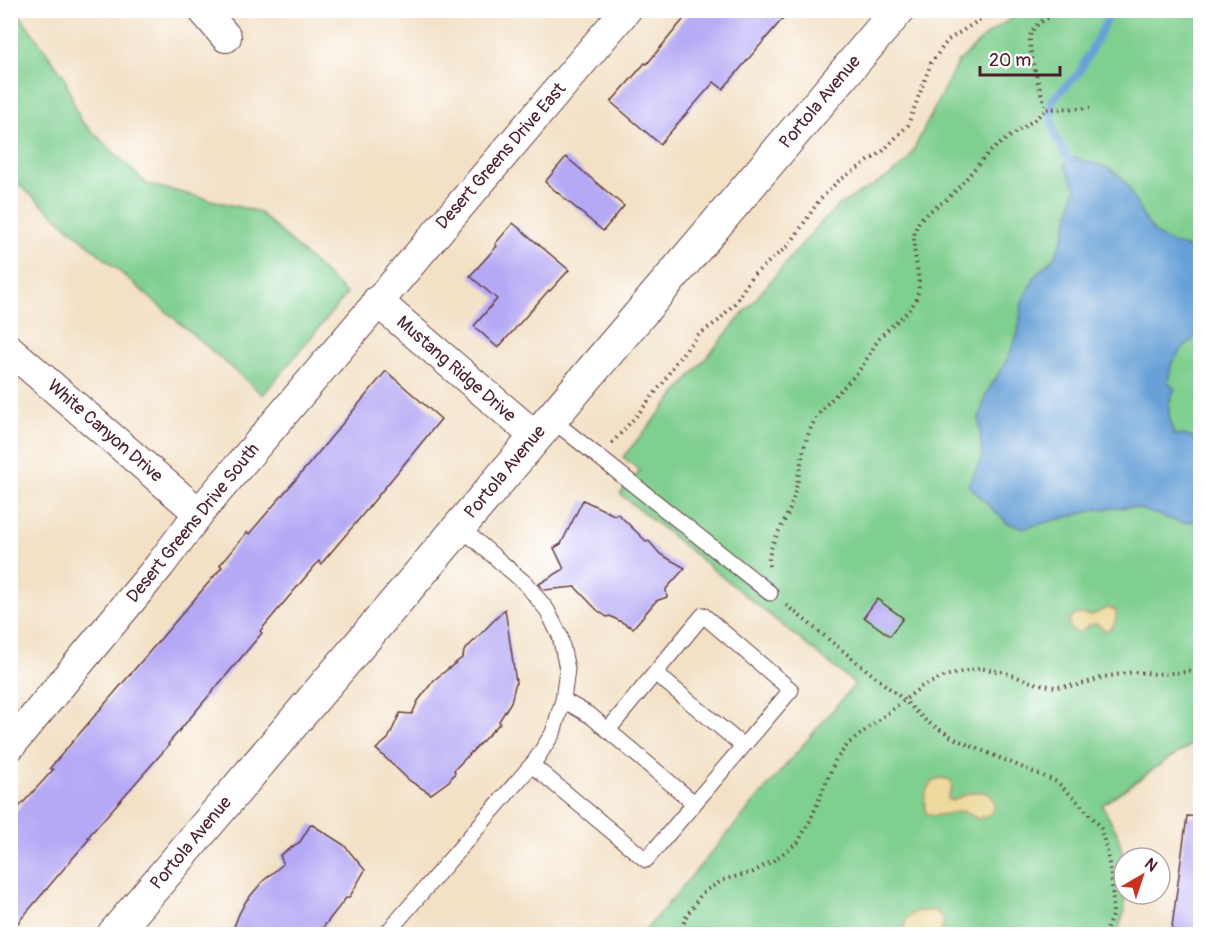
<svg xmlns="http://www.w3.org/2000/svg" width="1211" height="945" font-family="Pangolin,sans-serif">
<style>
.green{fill:#7fcf8f;stroke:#64775d;stroke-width:1.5}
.sand{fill:#eeda9e;stroke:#9c7c64;stroke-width:1.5}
.water{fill:#68a1d7;stroke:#596081;stroke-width:1.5}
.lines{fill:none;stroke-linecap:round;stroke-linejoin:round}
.stream{stroke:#68a1d7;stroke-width:8}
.building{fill:#b5a8f5}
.lane-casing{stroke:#633c42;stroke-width:17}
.street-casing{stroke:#633c42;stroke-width:32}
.secondary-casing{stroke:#633c42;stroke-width:35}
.path{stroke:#633c42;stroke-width:4;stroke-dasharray:1.5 4.5;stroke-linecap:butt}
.lane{stroke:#fff;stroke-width:15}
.street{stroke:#fff;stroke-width:30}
.secondary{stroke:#fff;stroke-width:33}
.labels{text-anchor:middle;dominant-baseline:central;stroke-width:4.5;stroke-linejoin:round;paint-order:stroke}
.street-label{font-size:18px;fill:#4a1f2b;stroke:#fff}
</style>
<rect width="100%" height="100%" fill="#fff"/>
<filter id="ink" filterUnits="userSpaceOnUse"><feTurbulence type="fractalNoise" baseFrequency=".0167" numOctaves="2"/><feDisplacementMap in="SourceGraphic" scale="12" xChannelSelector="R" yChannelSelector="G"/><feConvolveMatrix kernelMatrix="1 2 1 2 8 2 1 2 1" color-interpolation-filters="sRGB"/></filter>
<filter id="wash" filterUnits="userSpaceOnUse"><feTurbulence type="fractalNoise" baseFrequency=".008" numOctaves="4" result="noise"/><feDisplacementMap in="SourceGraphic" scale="24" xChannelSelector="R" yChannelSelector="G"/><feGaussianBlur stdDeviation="1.35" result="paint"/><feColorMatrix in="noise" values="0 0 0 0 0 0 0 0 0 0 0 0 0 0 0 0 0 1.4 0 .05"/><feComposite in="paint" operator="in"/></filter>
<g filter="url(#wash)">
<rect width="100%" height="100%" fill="#f3e1c6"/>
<path class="green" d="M 16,10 L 64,76 L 80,120 L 147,184 L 259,212 L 347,294 L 263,395 L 11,178 L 10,11 Z
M 1022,11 L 1200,11 L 1200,740 L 1170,758 L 1102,805 L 1117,833 L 1124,858 L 1125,910 L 1117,934 L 642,934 L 855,684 L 620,494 L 640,471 L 623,457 L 806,239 L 837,206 L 889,176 L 908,161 L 957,63 L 985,36 Z"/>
<path class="sand" d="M 1109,608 L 1116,610 C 1117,620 1115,626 1107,631 L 1097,624 L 1089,625 L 1079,633 L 1070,629 L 1069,621 C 1079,607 1084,619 1095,614 C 1101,611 1102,609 1109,608 Z
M 940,778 L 951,780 L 952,787 L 947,799 L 951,801 C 965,795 976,787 991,795 L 995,805 L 991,814 L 978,819 L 963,811 L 933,816 L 926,813 C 923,798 924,784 940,778 Z
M 917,911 L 936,911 L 944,920 L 941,934 L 902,934 L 906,919 Z"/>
<path class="water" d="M 1076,157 C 1082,162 1087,161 1094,163 C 1105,166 1114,170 1122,178 C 1129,185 1132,195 1136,203 C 1153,239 1163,242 1200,250 L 1200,334 L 1185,346 L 1172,362 L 1168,382 L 1175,389 C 1165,403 1169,419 1174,435 L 1184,435 L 1197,439 L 1200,437 L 1200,520 L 1182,523 L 1133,507 L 1100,509 L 1024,528 L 1007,523 L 968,485 L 982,458 L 979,419 L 986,394 L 1008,358 L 1018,333 L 1022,302 L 1035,276 L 1055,256 L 1063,238 L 1076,188 L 1064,164 Z"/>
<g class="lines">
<path class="stream" d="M 1069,160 L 1056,138 L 1052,120 L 1052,100 L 1079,73 L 1112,10"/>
</g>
<g id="blocks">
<path class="building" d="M 691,10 L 790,10 L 723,89 L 714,82 L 660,144 L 611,102 L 645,63 L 647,64 Z
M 566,157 L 624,206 L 603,231 L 545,182 Z
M 513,223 L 569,270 L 550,291 L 549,290 L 498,348 L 474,326 L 497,299 L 470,276 L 497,246 L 495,244 Z
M 386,371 L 441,419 L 355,524 L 321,564 L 319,561 L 260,631 L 262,633 L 168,744 L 169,745 L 88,837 L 90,838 L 10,932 L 10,817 L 53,770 L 50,768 L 222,567 L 220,565 L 247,532 L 249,534 L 309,464 Z
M 583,500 L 614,515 L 618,514 L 647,542 L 648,540 L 660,554 L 685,568 L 666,589 L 667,597 L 656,601 L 633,628 L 610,616 L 607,617 L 597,610 L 575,587 L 544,590 L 539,584 L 564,569 L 554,548 L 561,544 Z
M 877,599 L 903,618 L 890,636 L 864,617 Z
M 505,609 L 516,682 L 511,702 L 499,721 L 500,723 L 454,770 L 455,773 L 449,781 L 431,794 L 410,781 L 376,749 L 388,739 L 400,713 L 412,714 L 418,701 L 434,680 L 463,657 L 464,651 Z
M 1187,816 L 1200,817 L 1200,934 L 1171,934 Z
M 311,824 L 344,845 L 365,870 L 349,898 L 346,898 L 318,934 L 231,934 L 239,914 L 246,901 L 263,881 L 283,864 L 280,855 L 300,842 Z"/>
</g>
</g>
<g filter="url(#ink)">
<use href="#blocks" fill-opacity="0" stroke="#633c42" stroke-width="1.5"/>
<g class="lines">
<g class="lane-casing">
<path id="lane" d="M 551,419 L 770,593
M 655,673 L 743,746
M 563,700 L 591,716 L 694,803
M 532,765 L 646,860 L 791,690 L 703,615 L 608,730
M 386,934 L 535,761 L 553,733 L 563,700 L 567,669 L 560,636 L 547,610 L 526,584 L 459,526"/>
</g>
<g class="street-casing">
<path id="street" d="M 203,10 L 226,37
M 377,301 L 536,437
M 10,350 L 199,513
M 10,746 L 160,565 L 199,513 L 626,10"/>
</g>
<g class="secondary-casing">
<path id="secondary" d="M 114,934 L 898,10"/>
</g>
<path class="path" d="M 1064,10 C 1054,15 1038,21 1032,31 C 1024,43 1042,94 1046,109 L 1090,108
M 612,443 L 638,414 L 663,383 L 675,363 L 698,335 L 718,321 L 736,302 L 751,277 L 790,244 L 818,202 L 837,182 L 882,152 L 908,125 L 931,63 L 948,40 L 995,10
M 769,566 C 767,543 786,524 792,503 C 801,476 800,446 815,420 C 826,402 843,389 857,373 C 868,360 873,344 885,332 C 895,322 906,316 914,303 C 929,278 902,243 921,219 C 928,211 941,205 949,197 C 965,183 977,163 992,150 C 1010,135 1030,125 1046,109
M 786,605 L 904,700 L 926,721 L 957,740 L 1057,782 L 1079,803 L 1100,826 L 1107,851 L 1112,883 L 1113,913 L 1105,934
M 679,934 L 687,915 L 702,893 L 723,880 L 753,872 L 774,860 L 798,842 L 810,821 L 835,761 L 848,744 L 921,687 L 945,676 L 979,668 L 1003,672 L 1034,683 L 1055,687 L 1079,685 L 1104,677 L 1134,672 L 1157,674 L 1185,672 L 1200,667"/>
<use href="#lane" class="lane"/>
<use href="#street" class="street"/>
<use href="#secondary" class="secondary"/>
</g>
</g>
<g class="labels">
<g class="street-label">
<text transform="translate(820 102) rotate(-50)">Portola Avenue</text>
<text transform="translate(501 156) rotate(-49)">Desert Greens Drive East</text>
<text transform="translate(456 369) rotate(41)">Mustang Ridge Drive</text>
<text transform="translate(105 431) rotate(41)">White Canyon Drive</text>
<text transform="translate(505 472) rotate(-50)">Portola Avenue</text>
<text transform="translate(193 523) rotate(-51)">Desert Greens Drive South</text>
<text transform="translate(191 843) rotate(-50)">Portola Avenue</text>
</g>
</g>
<rect width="1211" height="945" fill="none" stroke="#fff" stroke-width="36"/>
<g transform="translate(1142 876) rotate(39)"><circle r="28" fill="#ffffff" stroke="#b7a5aa" stroke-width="1.5"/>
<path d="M0-4.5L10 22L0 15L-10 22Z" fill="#c8321e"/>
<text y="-9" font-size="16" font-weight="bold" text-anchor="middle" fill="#4a1f2b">N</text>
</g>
<path d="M980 66v9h80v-9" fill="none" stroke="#4a1f2b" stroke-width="3"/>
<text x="989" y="66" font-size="18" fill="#4a1f2b" stroke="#ffffff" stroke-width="4.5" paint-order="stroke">20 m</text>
</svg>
